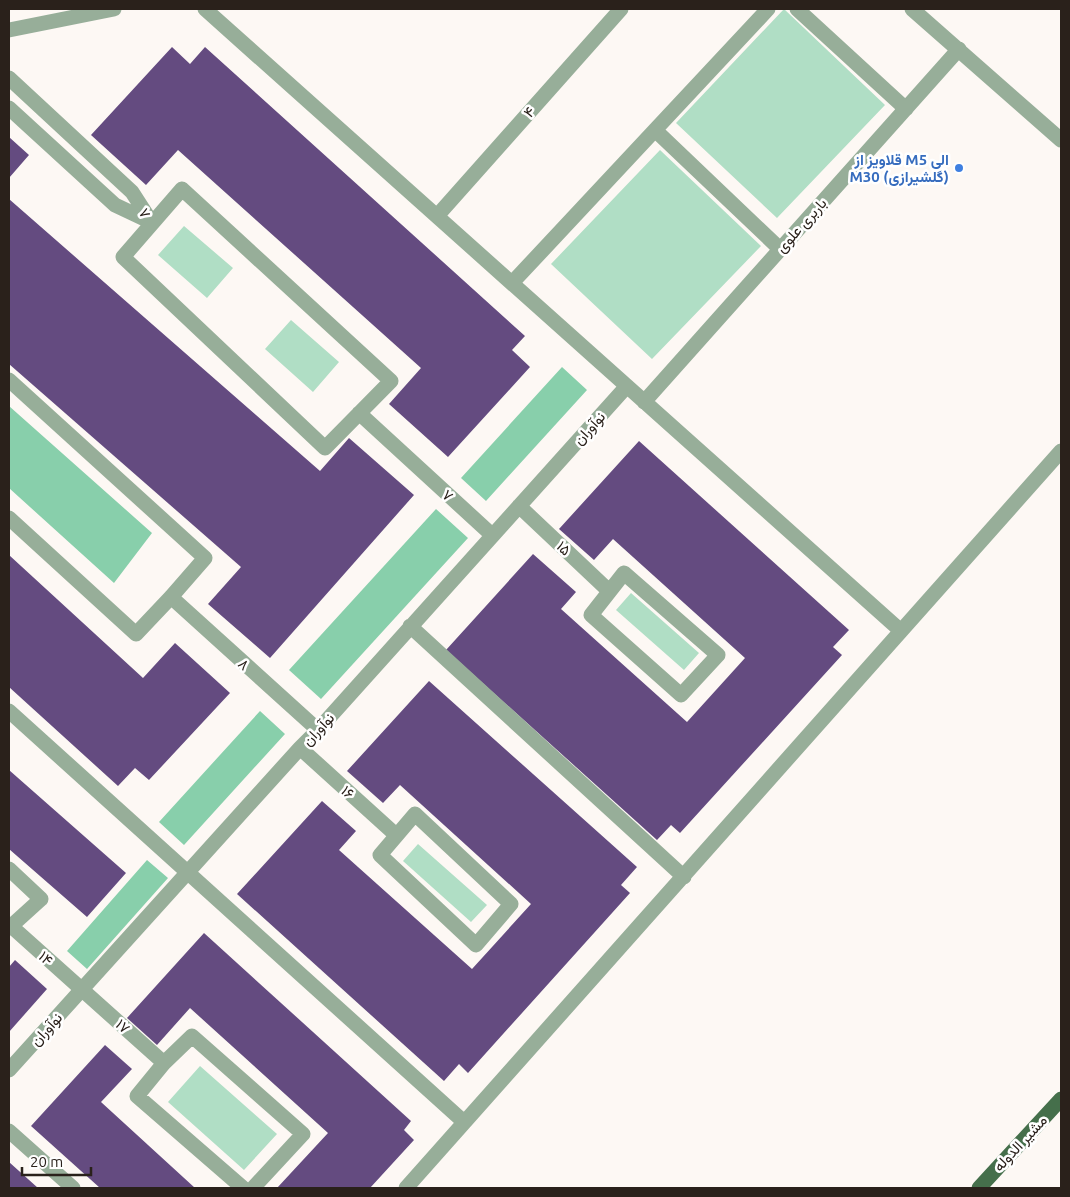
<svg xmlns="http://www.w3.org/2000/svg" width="1070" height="1197" font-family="Ubuntu,Vazirmatn,sans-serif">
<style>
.green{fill:#b0dec5}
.forest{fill:#88cfab}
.building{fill:#644b80}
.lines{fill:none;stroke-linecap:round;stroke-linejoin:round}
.minor{stroke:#97ae99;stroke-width:15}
.major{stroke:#456f4b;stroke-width:15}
.shop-dot{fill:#3f7fe0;stroke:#fff;stroke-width:2}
.labels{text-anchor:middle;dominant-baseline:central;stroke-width:5;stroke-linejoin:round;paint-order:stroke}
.street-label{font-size:15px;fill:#2a211b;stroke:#fff}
.shop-label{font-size:15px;font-weight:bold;fill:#366cbe;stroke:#fff;text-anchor:end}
</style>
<rect width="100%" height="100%" fill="#fdf8f4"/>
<path class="green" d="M 784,9 L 885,105 L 777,218 L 676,123 Z
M 660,150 L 761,246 L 652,359 L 551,264 Z
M 184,226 L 233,268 L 207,298 L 158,255 Z
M 291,320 L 339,362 L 313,392 L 265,349 Z
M 631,593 L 699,653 L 684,670 L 616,610 Z
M 418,844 L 487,905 L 471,922 L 403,861 Z
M 200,1066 L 277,1134 L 244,1170 L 168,1102 Z"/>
<path class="forest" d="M 562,367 L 587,390 L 486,501 L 461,478 Z
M 9,406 L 152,533 L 114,583 L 9,488 Z
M 436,509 L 468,538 L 321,699 L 289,670 Z
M 260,711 L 285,734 L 184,845 L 159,822 Z
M 147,860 L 168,878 L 87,969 L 67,951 Z"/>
<path class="building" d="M 172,47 L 190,64 L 205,47 L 525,336 L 512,350 L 530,367 L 448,457 L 389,404 L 421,368 L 178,150 L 146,185 L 91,135 Z
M 9,137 L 29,155 L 9,178 Z
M 9,199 L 320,471 L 349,438 L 414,495 L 270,658 L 208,604 L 241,567 L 9,364 Z
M 639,441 L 849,630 L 833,647 L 842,655 L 680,833 L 671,825 L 657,840 L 446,650 L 533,554 L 576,592 L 561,609 L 687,722 L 745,658 L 613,539 L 594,560 L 559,529 Z
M 9,555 L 143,678 L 175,643 L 230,693 L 149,780 L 135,768 L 118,786 L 9,687 Z
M 429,681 L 637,867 L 621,885 L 630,893 L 468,1073 L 459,1064 L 444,1081 L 237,894 L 322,801 L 356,831 L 339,850 L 472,969 L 531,904 L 400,785 L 383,803 L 347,771 Z
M 9,770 L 126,873 L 87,917 L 9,849 Z
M 204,933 L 411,1121 L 404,1130 L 414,1140 L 370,1188 L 277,1188 L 328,1133 L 190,1008 L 157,1045 L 127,1018 Z
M 15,960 L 47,989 L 9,1032 L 9,967 Z
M 105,1045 L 132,1069 L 101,1102 L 195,1188 L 100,1188 L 31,1126 Z
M 9,1162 L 38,1188 L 9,1188 Z"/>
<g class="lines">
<path class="minor" d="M 205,9 L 901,631
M 797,9 L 906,109
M 912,9 L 1061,140
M 9,30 L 114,9
M 9,78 L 132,192 L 152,223
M 9,108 L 115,205 L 151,222
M 655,130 L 780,249
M 182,189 L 391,381 L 325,448 L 123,257 Z
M 437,216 L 621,9
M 512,283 L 768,9
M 9,380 L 205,558 L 171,597 L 136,634 L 9,518
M 644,402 L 959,49
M 359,413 L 492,535
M 519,506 L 609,591
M 624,573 L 718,655 L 681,695 L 591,615 Z
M 171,597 L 318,730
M 410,626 L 684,877
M 9,711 L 464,1122
M 300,748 L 396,835
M 415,814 L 511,904 L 476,945 L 380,855 Z
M 9,869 L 41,899 L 9,928
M 11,926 L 164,1063
M 9,1070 L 300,748 L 318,730 L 627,386
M 9,1131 L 73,1188
M 243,1188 L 137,1096 L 164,1063 L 192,1036 L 303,1134 L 253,1188
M 406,1188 L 1061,451"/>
<path class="major" d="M 979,1188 L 1061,1099"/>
</g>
<circle class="shop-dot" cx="959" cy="168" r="5"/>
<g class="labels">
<g class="street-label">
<text transform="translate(529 112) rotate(-48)">۴</text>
<text transform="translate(145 213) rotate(60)">۷</text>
<text transform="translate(801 225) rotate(-48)">باربری علوی</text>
<text transform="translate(589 428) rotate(-48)">نوآوران</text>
<text transform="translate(448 495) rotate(42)">۷</text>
<text transform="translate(564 548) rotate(43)">۱۵</text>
<text transform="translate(244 664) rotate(42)">۸</text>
<text transform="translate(318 729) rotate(-47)">نوآوران</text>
<text transform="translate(348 792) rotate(42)">۱۶</text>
<text transform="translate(46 958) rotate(42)">۱۴</text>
<text transform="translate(123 1026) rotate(42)">۱۷</text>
<text transform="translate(46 1029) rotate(-48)">نوآوران</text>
<text transform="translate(1020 1143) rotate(-47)">مشیر الدوله</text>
</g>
<g class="shop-label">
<text x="949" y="159">قلاویز از M5 الی<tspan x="949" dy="17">M30 (گلشیرازی)</tspan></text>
</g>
</g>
<rect width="1070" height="1197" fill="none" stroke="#2a211b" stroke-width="20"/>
<path d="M22 1167v8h69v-8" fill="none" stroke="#2a211b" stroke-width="2.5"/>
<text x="30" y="1167" font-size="15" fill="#2a211b" stroke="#ffffff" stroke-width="4" paint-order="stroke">20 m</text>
</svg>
